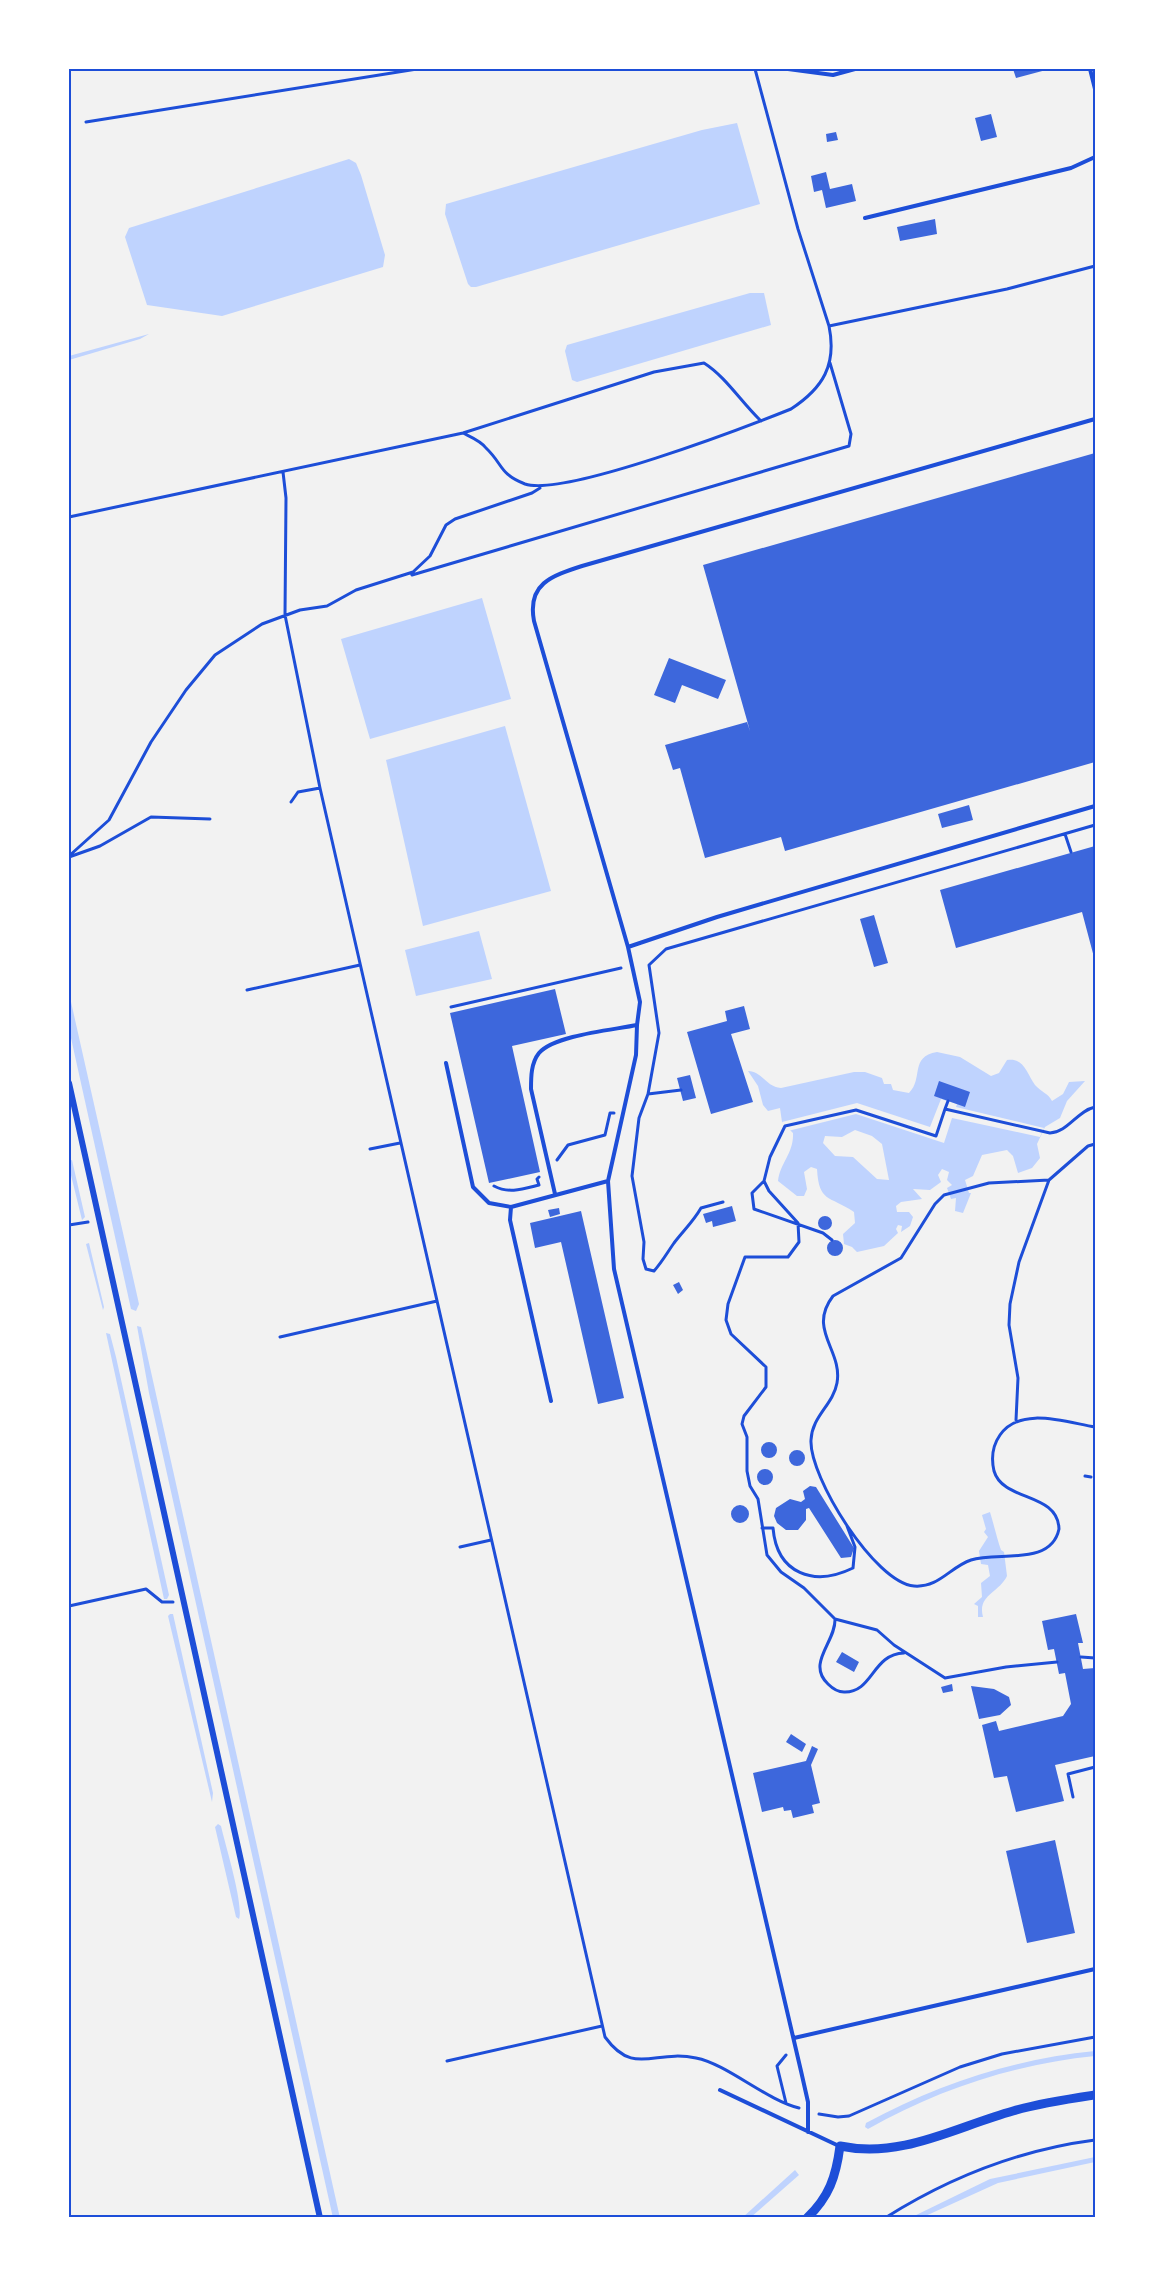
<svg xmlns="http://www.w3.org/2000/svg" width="1164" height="2287" font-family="'PT Sans',sans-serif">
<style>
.water{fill:#bfd3fe;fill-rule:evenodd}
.pier{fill:#f2f2f2}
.building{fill:#3d67dc}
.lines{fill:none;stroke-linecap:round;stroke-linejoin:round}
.path{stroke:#1d4ed8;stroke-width:3}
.service{stroke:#1d4ed8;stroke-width:4}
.minor{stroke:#1d4ed8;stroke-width:6}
.tertiary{stroke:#1d4ed8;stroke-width:9}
.neatline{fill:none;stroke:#1d4ed8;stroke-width:2}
</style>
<rect width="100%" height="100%" fill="#f2f2f2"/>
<path class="water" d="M 737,123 L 760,204 L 476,287 L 471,287 L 468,284 L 445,214 L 446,204 L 702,130 Z
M 349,159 L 356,163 L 361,175 L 385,255 L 383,267 L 222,316 L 147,305 L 125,237 L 129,228 Z
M 750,293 L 764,293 L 771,325 L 577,382 L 572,380 L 565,351 L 567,345 Z
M 149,334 L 140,339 L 69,360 L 69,356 Z
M 482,598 L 511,699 L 370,739 L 341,639 Z
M 505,726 L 551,891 L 423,926 L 386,760 Z
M 479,931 L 492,979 L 416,996 L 405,950 Z
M 69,993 L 139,1304 L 136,1311 L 131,1309 L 69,1029 Z
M 937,1052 L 960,1057 L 991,1076 L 999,1073 L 1007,1060 C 1024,1057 1027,1074 1035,1085 C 1041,1092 1048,1093 1052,1101 L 1063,1094 L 1069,1082 L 1085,1081 L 1067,1101 L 1060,1118 L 1045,1127 L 1037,1144 L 1040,1158 L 1032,1168 L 1018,1173 L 1013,1156 L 1007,1150 L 982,1155 L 973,1176 L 965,1180 L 969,1193 L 971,1193 L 963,1213 L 955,1211 L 956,1198 L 951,1199 L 947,1188 L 952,1185 L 947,1180 L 949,1172 L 942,1169 L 938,1175 L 941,1182 L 930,1190 L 913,1189 L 922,1199 L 901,1202 L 896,1206 L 897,1212 L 909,1212 L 913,1217 L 910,1226 L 901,1232 L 902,1226 L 898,1225 L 896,1229 L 898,1233 L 884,1246 L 857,1252 L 852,1247 L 844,1244 L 843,1234 L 855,1223 L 854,1212 C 829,1195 819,1203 817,1169 L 811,1167 L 804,1172 L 807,1189 L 804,1196 L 797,1196 L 778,1181 C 780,1163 794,1153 793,1133 L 782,1122 L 780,1108 L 768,1111 L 763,1105 L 758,1086 L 748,1071 C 762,1071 766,1087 781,1088 L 854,1072 L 865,1072 L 882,1078 L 884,1084 L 891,1084 L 893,1090 L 909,1093 C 924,1078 909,1057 937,1052 ZM 855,1130 L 872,1136 L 882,1144 L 889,1180 L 877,1179 L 853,1157 L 835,1156 L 823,1143 L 825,1136 L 842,1137 Z
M 72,1160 L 85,1217 L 82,1220 L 69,1167 L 69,1161 Z
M 89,1243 L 104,1307 L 103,1310 L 86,1244 Z
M 137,1326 L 141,1327 L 340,2218 L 333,2218 L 149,1393 Z
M 106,1333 L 110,1334 L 116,1357 L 169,1595 L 167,1599 L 164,1599 Z
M 990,1512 C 994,1525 997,1539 1001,1550 L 1004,1552 L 1007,1576 C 999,1593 977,1595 983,1617 L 978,1617 L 978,1606 L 974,1604 L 982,1597 L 981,1583 L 990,1576 L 988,1565 L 981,1564 L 979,1551 L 988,1537 L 984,1532 L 986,1529 L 982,1515 Z
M 170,1614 L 173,1614 L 213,1793 L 212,1802 L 168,1616 Z
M 218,1824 L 221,1826 C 225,1844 244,1905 239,1919 L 236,1917 L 215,1827 Z
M 1095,2051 L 1095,2056 C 1015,2064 938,2089 868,2129 L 865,2127 L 866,2123 C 938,2084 1014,2059 1095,2051 Z
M 1095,2157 L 1095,2162 L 998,2183 L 921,2218 L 910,2218 L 990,2179 Z
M 795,2170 L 799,2175 L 750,2218 L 742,2218 Z"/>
<path class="pier" d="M 941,1099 L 957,1104 L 956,1107 L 1044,1128 L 1040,1137 L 952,1118 L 944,1143 L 856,1114 L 788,1131 L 782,1122 L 857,1103 L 930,1127 Z"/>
<path class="building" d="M 1013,69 L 1046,69 L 1046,70 L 1016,78 Z
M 991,114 L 997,137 L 981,141 L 975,118 Z
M 836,132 L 838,140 L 827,142 L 826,134 Z
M 826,172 L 830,189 L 852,184 L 856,201 L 826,208 L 822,190 L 814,192 L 811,176 Z
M 935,219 L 937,234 L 900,241 L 897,227 Z
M 1095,453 L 1095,762 L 785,851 L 781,837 L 705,858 L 680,768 L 673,770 L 665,745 L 747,722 L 750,731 L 703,565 Z
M 669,658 L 726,680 L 718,699 L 682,685 L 675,703 L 654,695 Z
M 969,805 L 973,820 L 942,828 L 938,814 Z
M 1095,846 L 1095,961 L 1082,912 L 956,948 L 940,890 Z
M 874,915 L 888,963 L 874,967 L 860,919 Z
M 555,989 L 566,1034 L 512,1046 L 540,1172 L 489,1183 L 450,1013 Z
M 744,1006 L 750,1029 L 731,1034 L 753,1102 L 711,1114 L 687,1032 L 727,1021 L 725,1011 Z
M 690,1075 L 696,1098 L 683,1101 L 677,1078 Z
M 939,1081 L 970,1092 L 965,1107 L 934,1096 Z
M 732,1206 L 736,1221 L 713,1227 L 712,1221 L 706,1223 L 703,1214 Z
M 559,1208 L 560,1214 L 550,1217 L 548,1210 Z
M 581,1211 L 624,1398 L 598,1404 L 561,1242 L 535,1248 L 530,1223 Z
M818 1223a7 7 0 1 1 14 0a7 7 0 1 1-14 0Z
M827 1248a8 8 0 1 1 16 0a8 8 0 1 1-16 0Z
M 679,1282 L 683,1290 L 678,1294 L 673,1285 Z
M761 1450a8 8 0 1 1 16 0a8 8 0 1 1-16 0Z
M789 1458a8 8 0 1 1 16 0a8 8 0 1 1-16 0Z
M757 1477a8 8 0 1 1 16 0a8 8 0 1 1-16 0Z
M 810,1486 L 816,1487 L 854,1548 L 851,1557 L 841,1558 L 809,1508 L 806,1509 L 806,1520 L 798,1530 L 786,1530 L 777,1523 L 774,1516 L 776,1508 L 790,1499 L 801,1502 L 805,1499 L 803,1491 Z
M731 1514a9 9 0 1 1 18 0a9 9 0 1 1-18 0Z
M 1076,1614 L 1083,1643 L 1078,1643 L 1083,1669 L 1095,1668 L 1095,1756 L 1055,1765 L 1064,1801 L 1016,1812 L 1007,1776 L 994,1778 L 982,1725 L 996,1721 L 999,1731 L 1063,1716 L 1071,1704 L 1065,1673 L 1059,1674 L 1054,1649 L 1048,1650 L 1042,1621 Z
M 842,1652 L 859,1662 L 854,1672 L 836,1662 Z
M 952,1684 L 953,1691 L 943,1693 L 941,1687 Z
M 971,1686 L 994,1689 L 1009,1697 L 1011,1705 L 1000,1715 L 979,1719 Z
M 791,1734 L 806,1744 L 802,1752 L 786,1742 Z
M 812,1746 L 818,1749 L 811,1765 L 820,1803 L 812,1805 L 814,1813 L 793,1818 L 791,1810 L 784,1811 L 783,1807 L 762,1812 L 753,1773 L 806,1761 Z
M 1055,1840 L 1075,1933 L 1027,1943 L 1006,1851 Z"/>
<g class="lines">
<path class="path" d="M 755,69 L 798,229 L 829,326
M 86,122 L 417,69
M 463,433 C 471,437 481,441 486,448 C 503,464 499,474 525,484 C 564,497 746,427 791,409 C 823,388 837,365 829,326 L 1007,289 L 1095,266
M 283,472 L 286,498 L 285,615 L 320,788
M 69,517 L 463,433 L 654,372 L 704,363 C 726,377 741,402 761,421
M 412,575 L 849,446 L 851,434 L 830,363
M 291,802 L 298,792 L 320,788 L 605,2037 C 634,2077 654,2049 696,2058 C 727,2064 766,2100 799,2108
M 1065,834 L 1071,852
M 69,856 L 109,820 L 151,742 L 186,690 L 215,655 L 262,624 L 300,610 L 327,606 L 356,590 L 413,572 L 430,556 L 446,525 L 455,519 L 532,493 L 540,488
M 69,857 L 100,846 L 151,817 L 210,819
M 247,990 L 360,965
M 451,1007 L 621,968
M 648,1094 L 681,1090
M 945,1109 L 948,1101
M 1095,1144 L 1088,1146 L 1049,1180 L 989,1183 L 944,1195 L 935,1204 L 901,1258 L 833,1296 C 807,1330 843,1350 837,1383 C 833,1405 812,1416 811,1440 C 809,1477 875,1583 914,1586 C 939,1588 950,1567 971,1560 C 997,1551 1051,1567 1059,1529 C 1058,1492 1003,1502 994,1471 C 991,1458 993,1445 1000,1435 C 1020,1406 1065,1422 1095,1427
M 370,1149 L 400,1143
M 557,1160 L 568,1145 L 605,1135 L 610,1113 L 614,1113
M 764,1181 L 752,1193 L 754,1209 L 823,1233 L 832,1240
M 494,1186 C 509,1194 523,1189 539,1185 L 537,1179 L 539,1177
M 723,1202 L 701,1208 C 693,1222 683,1231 674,1243 C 667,1253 662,1262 654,1271 L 646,1269 L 643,1259 L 644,1242 L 632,1176 L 639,1118 L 648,1094 L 659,1033 L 649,965 L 666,949 L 1095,825
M 69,1225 L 88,1222
M 280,1337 L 437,1301
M 1016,1420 L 1018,1378 L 1009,1325 L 1010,1304 L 1019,1262 L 1049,1180
M 1085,1476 L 1091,1477
M 762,1528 L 773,1528 C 777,1574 814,1587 853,1568 L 855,1547 L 847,1526
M 460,1547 L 491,1540
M 69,1606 L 146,1589 L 162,1602 L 173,1602
M 835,1619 C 836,1642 806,1663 828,1684 C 832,1688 838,1692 844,1692 C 873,1693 872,1654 904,1653
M 1081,1657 L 1095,1658
M 1057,1662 L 1006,1667 L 945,1678 L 894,1645 L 877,1630 L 835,1619 L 804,1588 L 781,1572 L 767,1555 L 758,1499 L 750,1486 L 747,1471 L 747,1437 L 742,1424 L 744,1416 L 766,1387 L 766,1367 L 731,1334 L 726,1320 L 728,1304 L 745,1257 L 788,1257 L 799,1242 L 798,1223 L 769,1191 L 764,1181 L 770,1157 L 785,1126 L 856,1110 L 936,1136 L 945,1109 L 1050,1133 C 1068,1132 1077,1111 1095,1107
M 1073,1797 L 1068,1774 L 1095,1767
M 786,2055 L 777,2066 L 786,2103
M 447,2061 L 602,2026
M 819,2114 L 838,2117 L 849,2116 L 960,2067 L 1002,2054 L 1095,2037
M 885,2218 C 950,2177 1018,2150 1095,2140"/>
<path class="service" d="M 788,69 L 833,75 L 855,69
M 1090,69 L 1095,89
M 865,218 L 1071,168 L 1095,157
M 628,947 L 534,621 C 527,584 551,576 582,566 L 1095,419
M 446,1063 L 473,1187 L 489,1203 L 511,1207
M 608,1181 L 614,1269 L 801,2071 L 808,2102 L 808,2132
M 555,1194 L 531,1089 C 531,1077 531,1063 539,1053 C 555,1035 613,1030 637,1025 L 640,1002 L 628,947 L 717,917 L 1095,806
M 551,1401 L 510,1220 L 511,1207 L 608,1181 L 636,1055 L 637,1025
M 794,2038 L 1095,1969
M 720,2090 L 839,2146"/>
<path class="minor" d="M 69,1083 L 320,2218"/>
<path class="tertiary" d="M 807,2218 C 829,2197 836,2177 840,2146 C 902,2159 955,2127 1013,2111 C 1040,2103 1068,2099 1095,2095"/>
</g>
<rect width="1164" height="2287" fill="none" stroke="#ffffff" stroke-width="141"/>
<rect x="70" y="70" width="1024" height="2146" class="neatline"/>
</svg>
